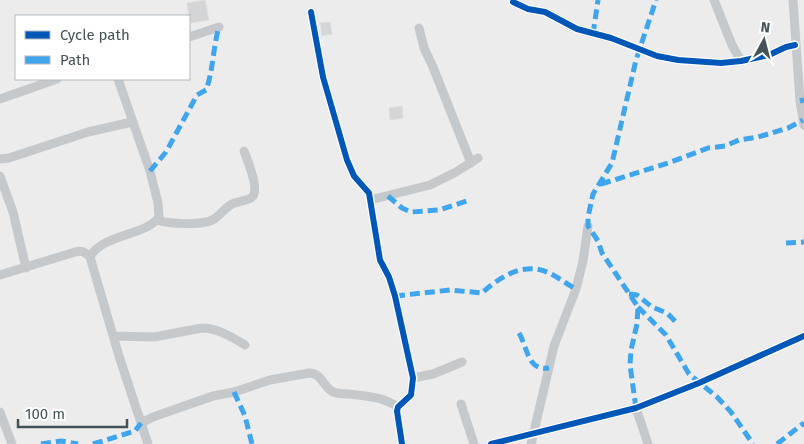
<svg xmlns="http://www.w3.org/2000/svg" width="804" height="444" font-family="'Fira Sans',sans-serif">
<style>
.building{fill:#d4d5d7;stroke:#dededf}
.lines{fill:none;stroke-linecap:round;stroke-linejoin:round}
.minor{stroke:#c5c9cc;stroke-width:9}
.quiet{stroke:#3fa5ed;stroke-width:5;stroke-dasharray:10 5;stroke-linecap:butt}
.cycleway-casing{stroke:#fff;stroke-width:9}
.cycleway{stroke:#0057b8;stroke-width:6}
</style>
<rect width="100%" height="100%" fill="#edecec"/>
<path class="building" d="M 205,0 L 209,20 L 190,23 L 187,3 Z
M 330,22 L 332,34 L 322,36 L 320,23 Z
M 402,106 L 403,118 L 390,120 L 389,108 Z"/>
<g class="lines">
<path class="minor" d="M 714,0 L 732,45 L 741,61
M 793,0 L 800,101 L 804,125
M 513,2 L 528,9 L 545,12 L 577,29 L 611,38 L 657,56 L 678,60 L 721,63 L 741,61 L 769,55 L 786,47 L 795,45
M 311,12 L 323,77 L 347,160 L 354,176 L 369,193 L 380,260 L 389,277 L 395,296 L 413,378 L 411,395 L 398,407 L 397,411 L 402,444
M 419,28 L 424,48 L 433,67 L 471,163
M 189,37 L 219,27
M 0,99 L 57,79
M 0,159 L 9,158 L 88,132 L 132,122
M 0,176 L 13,212 L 26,268
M 370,200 L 430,185 L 456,172 L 478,158
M 157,220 C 168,224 204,226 214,219 C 220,215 225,208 232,204 C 237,201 250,201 253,196 C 259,188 247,159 244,151
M 90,257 C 102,234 146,236 159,217 L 158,203 L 150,171 L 118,79
M 0,275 L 75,252 C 82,250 85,252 90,257 L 119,356 L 148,444
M 113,336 L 154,337 L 202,328 C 217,328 232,337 245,345
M 413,378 L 433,374 L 462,362
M 461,404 L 474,444
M 636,408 L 648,444
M 0,412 L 12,444
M 141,423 L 153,417 L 213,396 L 234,392 L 270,380 L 309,373 C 322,373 323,387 333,392 C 338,394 344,394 349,394 C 367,396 383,397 398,407
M 491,444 L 636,408 L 699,383 L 804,336
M 531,444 L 554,346 L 576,289 L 583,261 L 588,226"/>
<path class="quiet" d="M 593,34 L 598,0
M 800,101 L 804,100
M 150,171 L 166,152 L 197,95 L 206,90 C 213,72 213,47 219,27
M 601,184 L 668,163 L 708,148 L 725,146 L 739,140 L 758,137 L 788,128 L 803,120
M 388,196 L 402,208 L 411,212 L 439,210 L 470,200
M 786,243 L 804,242
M 629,294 L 637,295 L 652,307 L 667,313 L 678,324
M 395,296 L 450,290 L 482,293 C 497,279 520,264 541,270 C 553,273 565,283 576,289
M 638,307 L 666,335 L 689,374 L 717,397 L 731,412 L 753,444
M 519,333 C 528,348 527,371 549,368
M 234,392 L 245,416 L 252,444
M 636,408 L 630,365 L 631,350 L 637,324 L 638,307 L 602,253 L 598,241 L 588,226 L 588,217 L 593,194 L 612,163 L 636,60 L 656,0
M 41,444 L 61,441 L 78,444
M 93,444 L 135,431 L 141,423
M 777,444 L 804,423"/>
<g class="cycleway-casing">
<path id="cycleway" d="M 513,2 L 528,9 L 545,12 L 577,29 L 611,38 L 657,56 L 678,60 L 721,63 L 741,61 L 769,55 L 786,47 L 795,45
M 311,12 L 323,77 L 347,160 L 354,176 L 369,193 L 380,260 L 389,277 L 395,296 L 413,378 L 411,395 L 398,407 L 397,411 L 402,444
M 491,444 L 636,408 L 699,383 L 804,336"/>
</g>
<use href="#cycleway" class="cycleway"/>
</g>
<rect x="15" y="15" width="175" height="65" fill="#ffffff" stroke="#b4babd"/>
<rect x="25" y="31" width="25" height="8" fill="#0057b8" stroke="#b4babd"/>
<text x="60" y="40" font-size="15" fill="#435359">Cycle path</text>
<rect x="25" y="56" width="25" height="8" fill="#3fa5ed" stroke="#b4babd"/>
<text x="60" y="65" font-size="15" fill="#435359">Path</text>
<g transform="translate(764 40) rotate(7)" stroke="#ffffff" stroke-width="4" paint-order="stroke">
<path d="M0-4L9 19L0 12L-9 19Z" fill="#435359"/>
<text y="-8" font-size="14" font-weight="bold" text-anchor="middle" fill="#435359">N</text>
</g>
<path d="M18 419v8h109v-8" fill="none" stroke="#435359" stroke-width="2.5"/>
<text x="25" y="419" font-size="15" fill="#435359" stroke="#ffffff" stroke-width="4" paint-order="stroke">100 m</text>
</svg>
